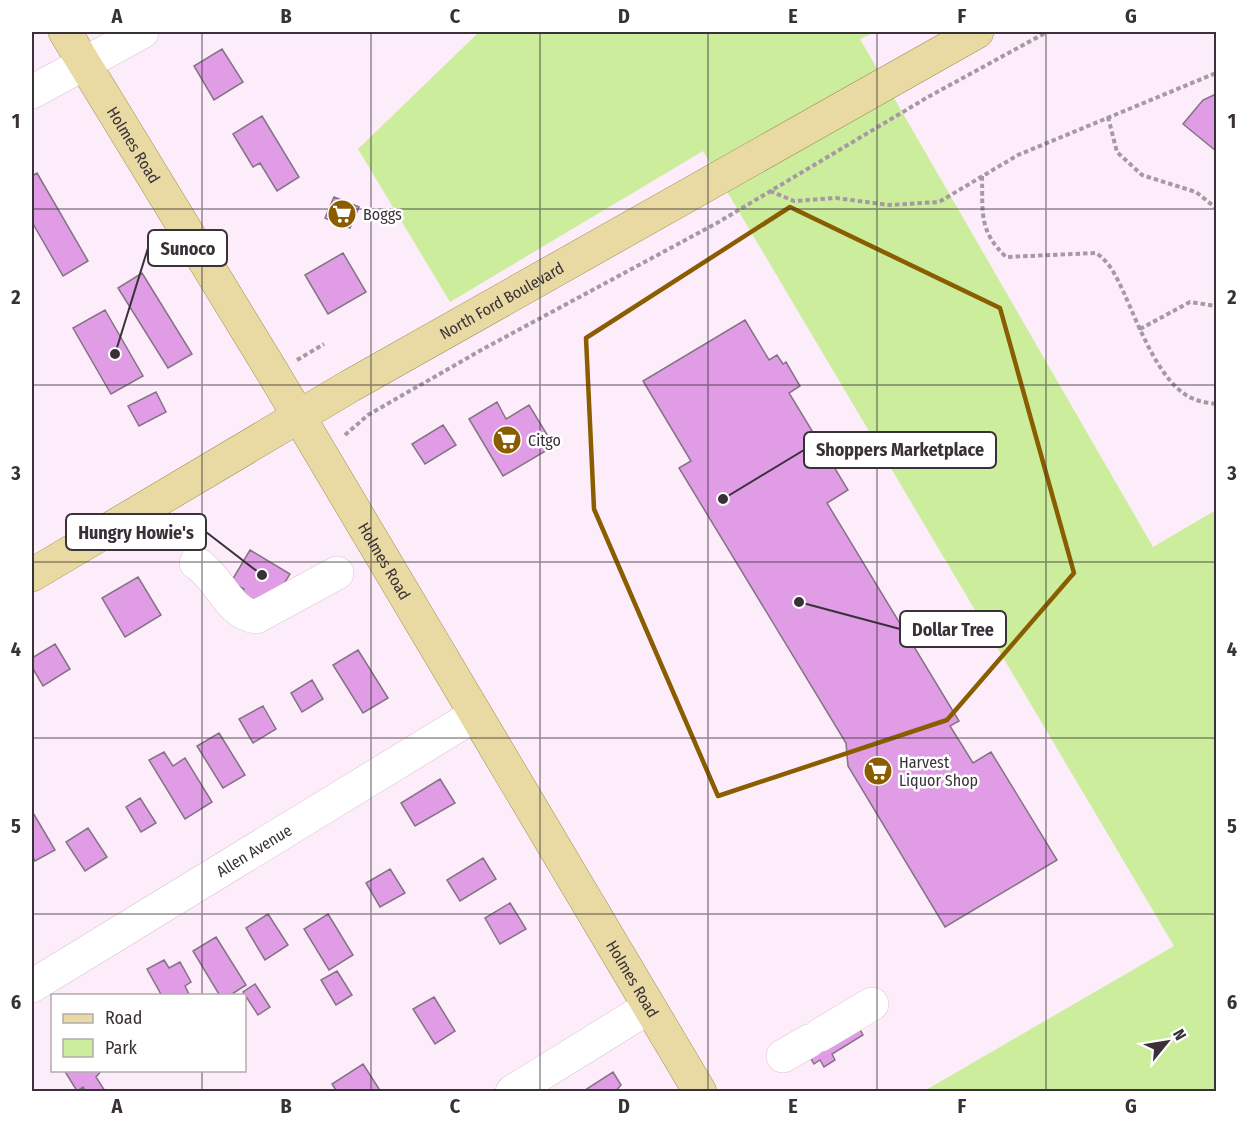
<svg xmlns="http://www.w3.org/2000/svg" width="1248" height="1123" font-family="'Fira Sans Condensed',sans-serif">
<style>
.green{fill:#cbed9c}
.building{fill:#e09de5;stroke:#837384;stroke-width:1.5}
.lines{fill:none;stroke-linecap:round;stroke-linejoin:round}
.minor-casing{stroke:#d7c3d4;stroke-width:34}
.major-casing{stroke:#a28f55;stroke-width:34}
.path{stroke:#a699a4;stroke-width:4;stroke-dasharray:4.5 3;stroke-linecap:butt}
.minor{stroke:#fff;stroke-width:33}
.major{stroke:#e9daa3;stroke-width:33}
.marked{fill:none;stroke:#895d00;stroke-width:4.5;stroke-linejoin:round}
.grid{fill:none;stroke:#393138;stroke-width:1.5;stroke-opacity:0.55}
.labels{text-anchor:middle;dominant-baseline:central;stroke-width:5;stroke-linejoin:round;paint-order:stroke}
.street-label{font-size:16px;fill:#393138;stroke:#fff}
.poi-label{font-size:16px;fill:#393138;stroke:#fff;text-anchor:start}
.leader{fill:none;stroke:#393138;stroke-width:2}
.callout-dot{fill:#393138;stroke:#fff;stroke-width:2}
.callout{fill:#fff;stroke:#393138;stroke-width:2}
.callout-label{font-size:18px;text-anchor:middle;font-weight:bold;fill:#393138}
.neatline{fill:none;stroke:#393138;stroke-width:2}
.grid-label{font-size:20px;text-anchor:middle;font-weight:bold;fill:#393138}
</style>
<rect width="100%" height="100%" fill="#fdedfb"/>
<path class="green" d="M 479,32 L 875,32 L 860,39 L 1153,547 L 1216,510 L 1216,1091 L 924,1091 L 1174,946 L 703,151 L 450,302 L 358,149 Z"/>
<path class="building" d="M 222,49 L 243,82 L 214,100 L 194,66 Z
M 1216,94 L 1216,151 L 1183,124 L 1203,100 Z
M 262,116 L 299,177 L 277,191 L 260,163 L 253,167 L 233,134 Z
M 37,173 L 88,261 L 63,276 L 32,222 L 32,176 Z
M 334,197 L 359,207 L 350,228 L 325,218 Z
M 343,253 L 366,292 L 328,314 L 305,275 Z
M 142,273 L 192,354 L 168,368 L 118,288 Z
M 105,310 L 143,376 L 111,394 L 73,328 Z
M 745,320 L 769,360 L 777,355 L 783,364 L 786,362 L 800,386 L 789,393 L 848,490 L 827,503 L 959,721 L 950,726 L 973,763 L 991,752 L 1057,860 L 945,927 L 848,766 L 846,743 L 679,468 L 691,461 L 643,381 Z
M 156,392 L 166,412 L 139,426 L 128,406 Z
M 497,402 L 506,419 L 529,405 L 554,446 L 503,476 L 469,419 Z
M 443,425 L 456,445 L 425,464 L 412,444 Z
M 250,550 L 290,574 L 285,582 L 289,592 L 262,608 L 240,596 L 244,589 L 231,582 Z
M 138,577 L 161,615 L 125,637 L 102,598 Z
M 55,644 L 70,669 L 43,686 L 32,667 L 32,658 Z
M 358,650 L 388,698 L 363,713 L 333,665 Z
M 312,680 L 323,699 L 302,712 L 291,693 Z
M 263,706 L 276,729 L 253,743 L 239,719 Z
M 219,733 L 245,775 L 223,788 L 197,746 Z
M 164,752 L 173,766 L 185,758 L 212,802 L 185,819 L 149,760 Z
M 440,779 L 455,803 L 415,826 L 401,803 Z
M 140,798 L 156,823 L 141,832 L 126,807 Z
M 32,811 L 55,850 L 35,861 L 32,855 Z
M 88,828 L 107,857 L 85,871 L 66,842 Z
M 483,858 L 496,879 L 460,901 L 447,880 Z
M 390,869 L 405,893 L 380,907 L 366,883 Z
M 510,903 L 526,929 L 500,944 L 485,918 Z
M 268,914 L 288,945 L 265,960 L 246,928 Z
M 328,914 L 353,955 L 329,970 L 304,929 Z
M 216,937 L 246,985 L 229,996 L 220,996 L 193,951 Z
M 164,960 L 169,968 L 180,962 L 191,982 L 185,986 L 190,996 L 162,996 L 147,969 Z
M 337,971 L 352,995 L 336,1005 L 321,980 Z
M 255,984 L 270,1007 L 258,1015 L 243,992 Z
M 434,997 L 455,1031 L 435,1044 L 413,1009 Z
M 857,1024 L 863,1035 L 832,1054 L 835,1060 L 824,1067 L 820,1060 L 814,1064 L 808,1054 Z
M 363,1064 L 381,1092 L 337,1092 L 332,1084 Z
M 64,1070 L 102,1070 L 96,1077 L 105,1091 L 86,1092 L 83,1087 L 77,1091 Z
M 613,1072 L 621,1085 L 615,1092 L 582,1092 Z"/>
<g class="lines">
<g class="minor-casing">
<g id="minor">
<path d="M 32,92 L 142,32"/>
<path d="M 196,563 C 219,577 229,614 256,617 L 337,573"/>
<path id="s1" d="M 32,986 L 475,715"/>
<path d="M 820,1035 L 872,1004"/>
<path d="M 783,1056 L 809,1041"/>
<path d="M 512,1092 L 649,1007"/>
</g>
</g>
<g class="major-casing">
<g id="major">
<path id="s2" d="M 65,32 L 273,373 L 700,1092"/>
<path id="s3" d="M 32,575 L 350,386 L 977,32"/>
</g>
</g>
<path class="path" d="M 1108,117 L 1117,152 L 1142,175 L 1196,192 L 1216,208
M 982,176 C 983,212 978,230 1006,257 L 1096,253 C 1110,262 1117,278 1124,293 C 1138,324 1161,387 1194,399 C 1201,402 1209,403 1216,404
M 770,191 L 794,201 L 836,198 L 889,205 L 939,202 L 1018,155 L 1216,73
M 1140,329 L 1190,302 L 1216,306
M 297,360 L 324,344
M 345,435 L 368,415 L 483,349 L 717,223 L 928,97 L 1047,32"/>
<use href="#minor" class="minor"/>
<use href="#major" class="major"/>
</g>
<path class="marked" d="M 790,207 L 1000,308 L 1074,573 L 947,720 L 718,796 L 594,509 L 586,338 Z"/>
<path class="grid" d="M 202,32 L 202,996M 371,32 L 371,1092M 540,32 L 540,1092M 708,32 L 708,1092M 877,32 L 877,1092M 1046,32 L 1046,1092M 32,209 L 1216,209M 32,385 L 1216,385M 32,562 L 1216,562M 32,738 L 1216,738M 32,914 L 1216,914M 202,1070 L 202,1092"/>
<defs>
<g id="supermarket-disc" transform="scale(1.5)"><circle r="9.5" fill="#895d00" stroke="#fff"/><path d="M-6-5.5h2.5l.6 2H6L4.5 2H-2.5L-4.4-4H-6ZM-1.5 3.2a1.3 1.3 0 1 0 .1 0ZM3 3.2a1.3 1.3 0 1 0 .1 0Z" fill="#fff"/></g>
</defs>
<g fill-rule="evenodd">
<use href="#supermarket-disc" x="342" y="214"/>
<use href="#supermarket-disc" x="507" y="440"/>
<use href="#supermarket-disc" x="878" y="771"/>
</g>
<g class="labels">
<g class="street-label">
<text stroke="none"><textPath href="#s2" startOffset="132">Holmes Road</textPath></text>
<text stroke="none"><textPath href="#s3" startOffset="544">North Ford Boulevard</textPath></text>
<text stroke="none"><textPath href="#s2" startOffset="618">Holmes Road</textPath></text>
<text stroke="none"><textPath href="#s1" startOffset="260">Allen Avenue</textPath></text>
<text stroke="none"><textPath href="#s2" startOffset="1104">Holmes Road</textPath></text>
</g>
<g class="poi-label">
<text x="363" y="214">Boggs</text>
<text x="528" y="440">Citgo</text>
<text x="899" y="762">Harvest<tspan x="899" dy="18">Liquor Shop</tspan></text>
</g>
</g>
<path class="leader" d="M115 354L148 248M723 499L804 450M262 575L206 532M799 602L900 629"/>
<g class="callout-dot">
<circle cx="115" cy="354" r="6"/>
<circle cx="723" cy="499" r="6"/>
<circle cx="262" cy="575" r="6"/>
<circle cx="799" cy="602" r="6"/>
</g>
<g class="callout">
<rect x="148" y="230" width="79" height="36" rx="6"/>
<rect x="804" y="432" width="192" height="36" rx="6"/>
<rect x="66" y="514" width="140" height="36" rx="6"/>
<rect x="900" y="611" width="106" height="36" rx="6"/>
</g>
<g class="callout-label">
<text x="188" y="255">Sunoco</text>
<text x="900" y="456">Shoppers Marketplace</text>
<text x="136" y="539">Hungry Howie's</text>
<text x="953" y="636">Dollar Tree</text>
</g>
<rect width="1248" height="1123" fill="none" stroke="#ffffff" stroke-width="66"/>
<rect x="51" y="994" width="195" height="78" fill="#ffffff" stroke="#b0adaf" stroke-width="1.5"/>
<rect x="63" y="1014" width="30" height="9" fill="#e9daa3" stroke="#b0adaf" stroke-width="1.5"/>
<text x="105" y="1024" font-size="18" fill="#393138">Road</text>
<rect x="63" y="1039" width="30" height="18" fill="#cbed9c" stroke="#b0adaf" stroke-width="1.5"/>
<text x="105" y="1054" font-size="18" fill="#393138">Park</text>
<g transform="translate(1167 1042) rotate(60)" stroke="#ffffff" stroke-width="4.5" paint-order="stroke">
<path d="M0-4.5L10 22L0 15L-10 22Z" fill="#393138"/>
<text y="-9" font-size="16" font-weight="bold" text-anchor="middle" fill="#393138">N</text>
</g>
<rect x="33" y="33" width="1182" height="1057" class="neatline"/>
<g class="grid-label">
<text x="117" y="23">A</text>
<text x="286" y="23">B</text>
<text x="455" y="23">C</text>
<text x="624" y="23">D</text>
<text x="793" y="23">E</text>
<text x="962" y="23">F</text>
<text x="1131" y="23">G</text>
<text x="16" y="128">1</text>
<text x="1232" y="128">1</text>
<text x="16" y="304">2</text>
<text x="1232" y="304">2</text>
<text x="16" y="480">3</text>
<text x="1232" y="480">3</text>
<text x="16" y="656">4</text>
<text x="1232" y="656">4</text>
<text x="16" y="833">5</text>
<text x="1232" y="833">5</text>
<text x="16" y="1009">6</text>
<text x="1232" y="1009">6</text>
<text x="117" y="1113">A</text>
<text x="286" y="1113">B</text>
<text x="455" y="1113">C</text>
<text x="624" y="1113">D</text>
<text x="793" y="1113">E</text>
<text x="962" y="1113">F</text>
<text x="1131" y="1113">G</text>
</g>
</svg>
